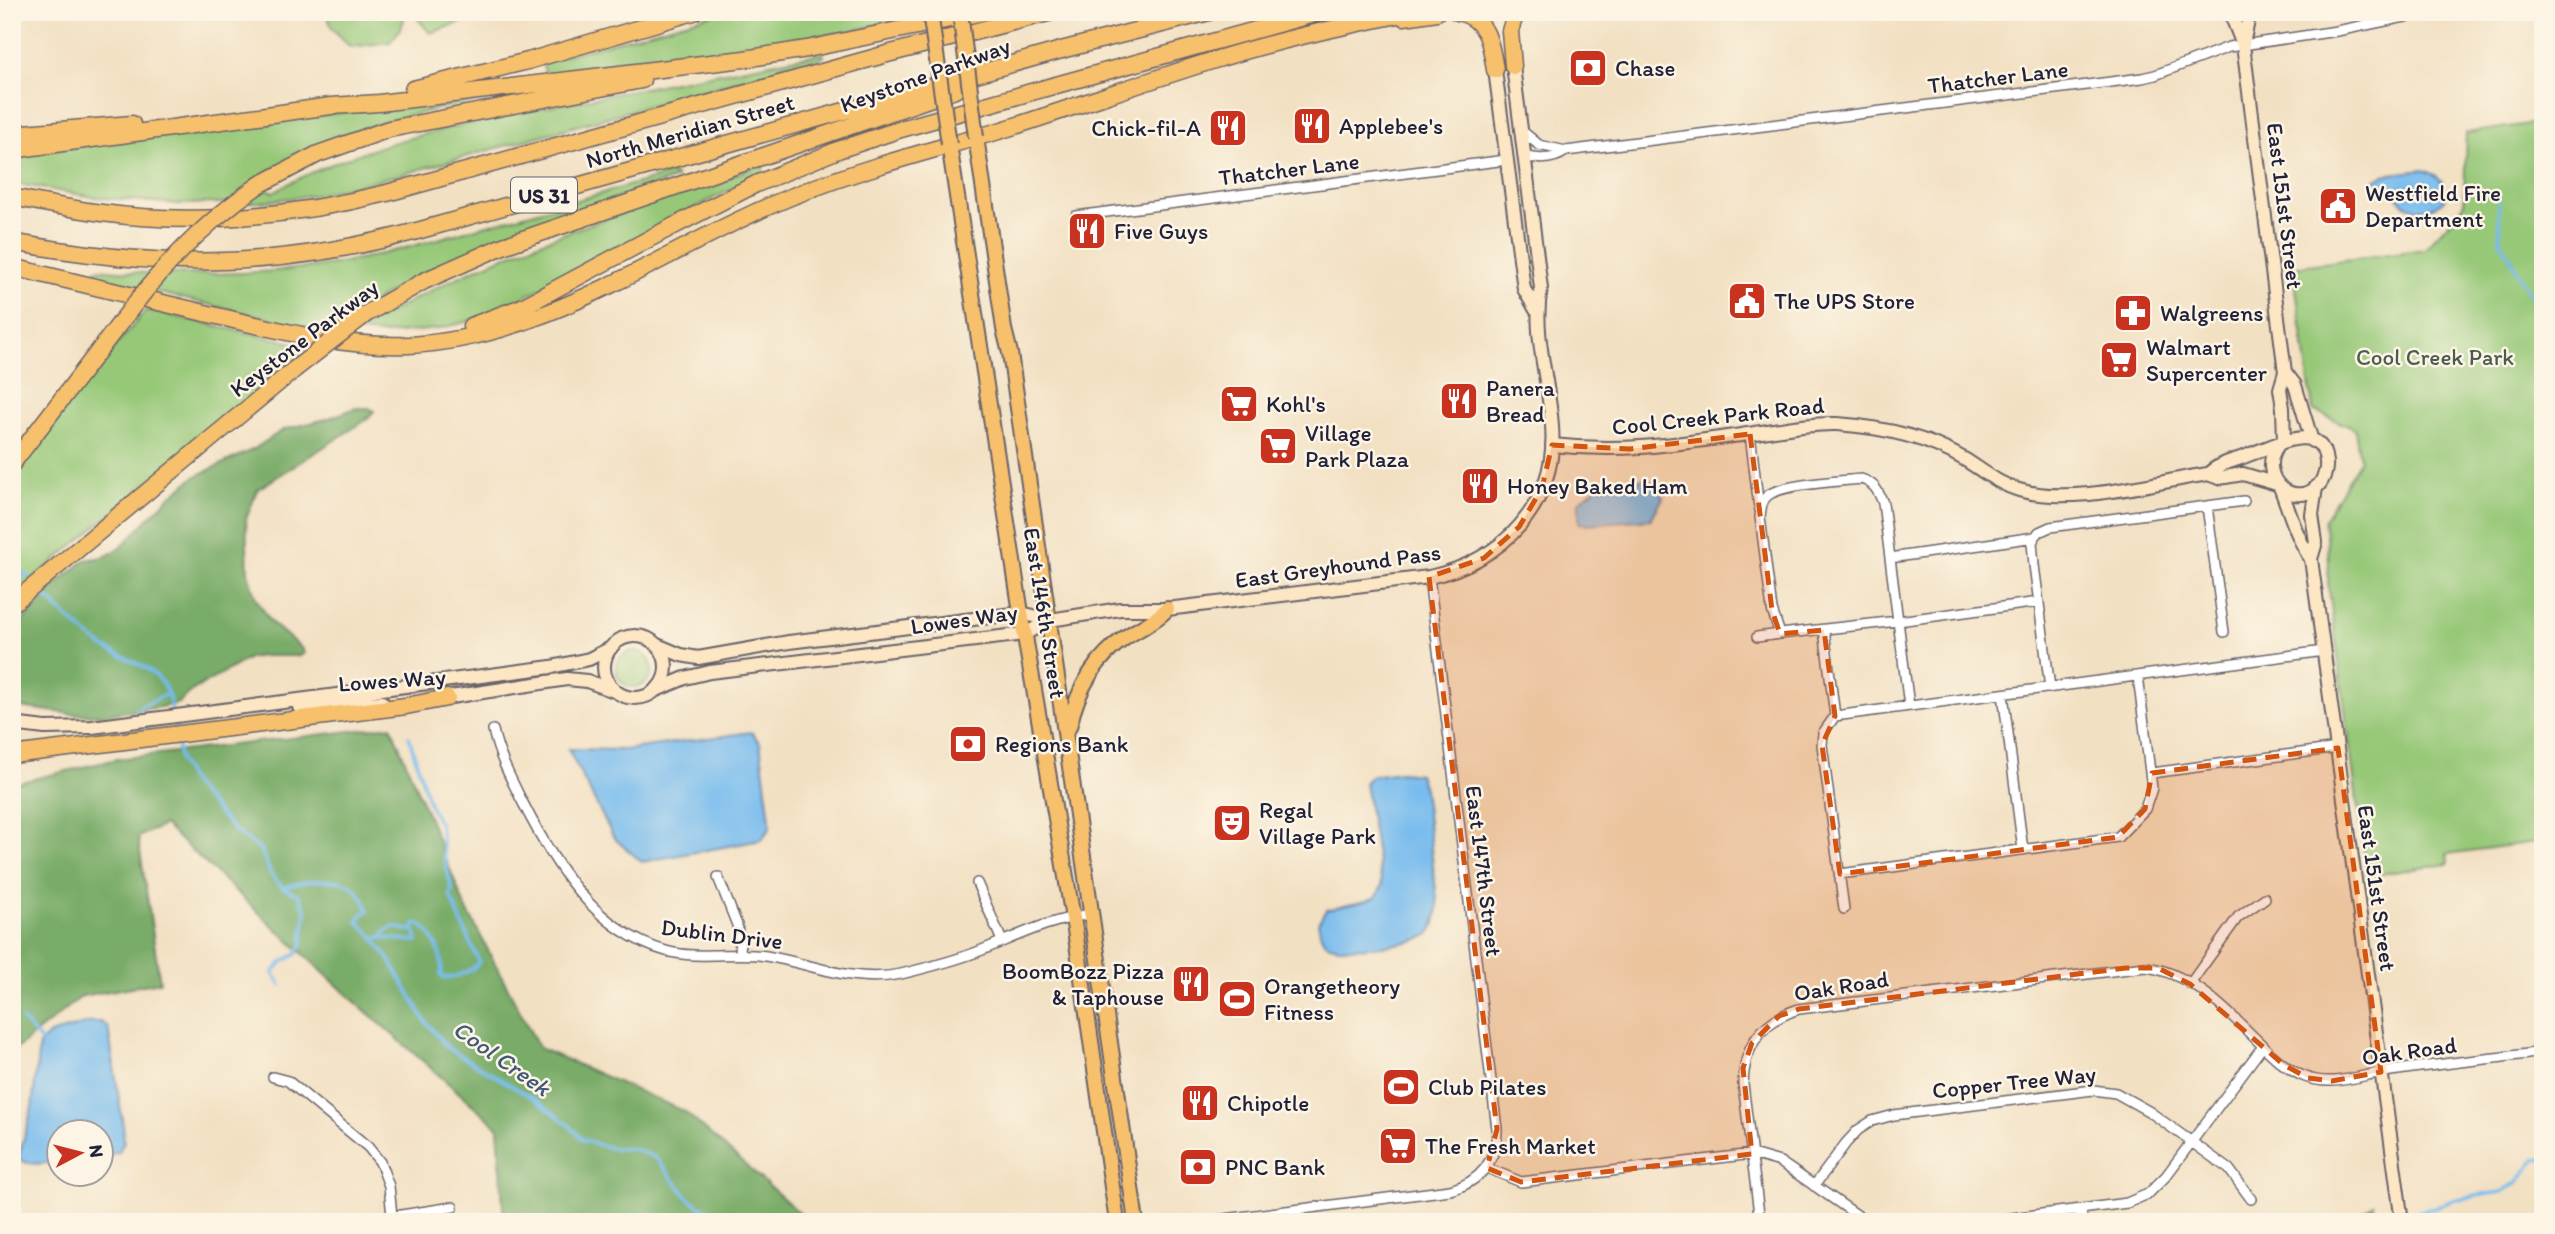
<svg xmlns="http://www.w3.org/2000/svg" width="2555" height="1234" font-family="Itim,sans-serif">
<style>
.green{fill:#97c878;stroke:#5c755a;stroke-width:2}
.forest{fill:#79ac68;stroke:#4e6752;stroke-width:2}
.water{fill:#78bcee;stroke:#4d6f94;stroke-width:2}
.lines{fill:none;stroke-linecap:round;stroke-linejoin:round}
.stream{stroke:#78bcee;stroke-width:3.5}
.street-casing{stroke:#6b646a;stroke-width:12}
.secondary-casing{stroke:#6b646a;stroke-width:16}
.primary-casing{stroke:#6b646a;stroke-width:18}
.highway-casing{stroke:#6b646a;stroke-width:19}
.street{stroke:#fff;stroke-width:9}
.secondary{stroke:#fce6c4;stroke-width:12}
.primary{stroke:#f7c06c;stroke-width:14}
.highway{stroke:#f7c06c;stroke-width:16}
.primary-bridge-casing{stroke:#6b646a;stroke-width:18;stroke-linecap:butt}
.highway-bridge-casing{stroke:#6b646a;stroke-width:19;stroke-linecap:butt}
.primary-bridge{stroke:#f7c06c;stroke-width:14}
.highway-bridge{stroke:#f7c06c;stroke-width:16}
.marked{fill:#d45411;fill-opacity:0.2;stroke:#d45411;stroke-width:5;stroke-dasharray:14 9;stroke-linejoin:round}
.labels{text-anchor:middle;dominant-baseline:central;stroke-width:5;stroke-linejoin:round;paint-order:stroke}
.shield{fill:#fcf5e5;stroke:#63616e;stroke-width:2}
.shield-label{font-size:21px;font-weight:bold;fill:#22223b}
.poi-label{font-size:23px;fill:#22223b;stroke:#fcf5e5;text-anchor:start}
.street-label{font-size:23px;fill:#22223b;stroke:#fcf5e5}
.park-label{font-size:23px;fill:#4b5c50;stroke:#fcf5e5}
.water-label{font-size:24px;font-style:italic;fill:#40587a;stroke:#fcf5e5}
</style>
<rect width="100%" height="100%" fill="#fcf5e5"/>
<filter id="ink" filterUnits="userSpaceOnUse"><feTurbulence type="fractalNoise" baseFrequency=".0143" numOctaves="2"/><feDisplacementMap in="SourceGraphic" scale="14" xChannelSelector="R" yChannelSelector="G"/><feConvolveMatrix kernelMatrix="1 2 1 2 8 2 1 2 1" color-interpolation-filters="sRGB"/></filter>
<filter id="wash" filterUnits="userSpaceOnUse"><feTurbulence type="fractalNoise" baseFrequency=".00686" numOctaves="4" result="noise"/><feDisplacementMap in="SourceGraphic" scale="28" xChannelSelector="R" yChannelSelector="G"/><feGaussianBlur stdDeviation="1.57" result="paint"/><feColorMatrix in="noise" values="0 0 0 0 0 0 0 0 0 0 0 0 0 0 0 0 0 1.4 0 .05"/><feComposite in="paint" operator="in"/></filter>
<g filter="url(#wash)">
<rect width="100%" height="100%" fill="#f2e0c2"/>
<path class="green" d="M 326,12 L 404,12 C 406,24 397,33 390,42 L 350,47 L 332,28 Z
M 412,12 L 477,12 L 478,17 L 430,33 Z
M 721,12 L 914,12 L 915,18 L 758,49 L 546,75 L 542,62 Z
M 823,53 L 824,57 L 403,174 L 315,195 L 259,202 L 179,204 L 93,197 L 12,183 L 12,155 L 508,91 L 509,95 C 462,105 413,112 367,127 C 327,140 290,158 255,180 L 273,192 C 361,143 459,125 557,105 C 645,87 734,70 823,53 Z
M 2543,122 L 2543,841 L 2447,854 L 2448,864 L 2367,876 L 2328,582 L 2329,560 L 2324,520 L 2360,460 L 2355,429 L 2313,410 L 2293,267 L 2425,249 L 2464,205 L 2466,133 Z
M 762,165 L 764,172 L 486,317 L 437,329 L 388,334 L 324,331 L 94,278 L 96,269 C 175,277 255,276 334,264 C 381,256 428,242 473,229 C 540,211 607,192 673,173 L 676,178 C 562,218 441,249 344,323 L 366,327 C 487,251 628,212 762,165 Z
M 146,310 L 311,347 L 12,596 L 12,476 L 85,382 Z
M616 669a18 18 0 1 1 36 0a18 18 0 1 1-36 0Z"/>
<path class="forest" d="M 356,408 L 369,408 L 374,411 L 366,420 L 258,489 L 246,518 L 248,573 L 256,599 L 272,623 L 302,649 L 304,653 L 299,656 L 261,656 L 249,658 L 193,690 L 178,703 L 161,707 L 102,715 L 72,714 L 12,706 L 12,632 L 40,603 L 47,591 L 85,560 L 104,557 L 120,548 L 169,497 L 196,476 L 254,449 L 283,430 L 326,419 Z
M 391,726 L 464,904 L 539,1048 L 684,1111 L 810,1222 L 504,1222 L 498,1127 L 352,999 L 164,825 L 138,837 L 160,982 L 82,996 L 14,1051 L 12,1049 L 12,784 L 117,759 Z
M 2374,1204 L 2376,1222 L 2349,1222 Z"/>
<path class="water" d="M 2423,170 C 2439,175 2448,182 2444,200 C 2434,209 2421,213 2408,206 C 2403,204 2400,198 2395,195 C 2387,189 2377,189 2371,182 L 2384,175 Z
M 1643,479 L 1659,484 L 1663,498 L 1651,519 L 1586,524 L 1579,523 L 1579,502 L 1599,485 Z
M 751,732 L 760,743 L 770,820 L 770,828 L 761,840 L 642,862 L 614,838 L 568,749 L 624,750 Z
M 1401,772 L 1419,774 L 1424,789 L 1438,908 C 1436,916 1436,927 1429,934 C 1416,945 1339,953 1326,943 C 1320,938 1320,930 1318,923 L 1326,910 L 1366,901 L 1376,897 L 1382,886 L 1365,783 L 1371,776 Z
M 92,1022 L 101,1022 L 108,1027 L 123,1125 L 124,1141 L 119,1152 L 102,1156 L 102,1132 L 60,1132 L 59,1161 C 46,1163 31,1167 19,1159 L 19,1156 L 32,1108 L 39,1045 L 50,1034 Z"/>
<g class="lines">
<path class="stream" d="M 2498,195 L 2500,239 L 2530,295 L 2543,313
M 12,562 L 32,581
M 39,589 C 59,610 80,631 104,647 C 122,658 151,665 163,684 C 171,697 173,716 175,731
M 136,709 L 167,694
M 176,739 L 180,761 L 193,785 L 234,830 L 261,850 L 271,875 L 283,888 L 299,895 L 306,912 L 302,945 L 296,954 L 281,963 L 273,973 L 281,985
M 283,888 C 301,881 337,875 353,887 C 361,893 365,902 368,911 L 361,915 L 358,922 L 369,932 L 389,959 L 426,1022 L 448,1048 L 534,1099 L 567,1123 L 583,1140 L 611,1148 L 635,1149 L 656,1158 L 689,1199 L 710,1212 L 715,1222
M 373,937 L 417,941 L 414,927 L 417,923 C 432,930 445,958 441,975 L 444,978 C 455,978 473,971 479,962 L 450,896 L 452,889 L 445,861 L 440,825 L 430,806 L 409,737
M 382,937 L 385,932 L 392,927 L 415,931
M 22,1020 L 42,1042
M 2372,1222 L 2424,1211 L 2457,1199 L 2501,1192 L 2517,1183 L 2536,1160 L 2543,1159"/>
</g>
</g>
<g filter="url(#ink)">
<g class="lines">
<g class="street-casing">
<path id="street" d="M 1522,131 L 1539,145 L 1566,151
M 1523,156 C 1538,160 1554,160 1566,151 L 2142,78 L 2155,75 L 2229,47 L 2337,31 L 2429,12
M 1076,216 L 1506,160
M 1750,434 L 1759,508
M 2207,506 L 2224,632
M 2035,537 L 2032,542 L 2034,565 L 2050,688
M 1890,558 L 2035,537 L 2039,532 L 2050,527 L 2244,501
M 1824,630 L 1835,716
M 1757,637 L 1780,634
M 2003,694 L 2023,850
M 1909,706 L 1898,621 L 1780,634 L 1772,610 L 1760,517 C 1761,509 1761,502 1767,496 C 1781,484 1840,481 1861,479 C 1874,483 1878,490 1883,503 L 1898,621 L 2039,602
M 493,730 C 499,757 511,779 523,803 C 554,864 595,931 666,951 C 698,960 734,951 766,956 C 813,964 853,984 901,974 C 926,968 953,961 977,952 C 1018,936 1047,920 1092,914
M 2152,773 L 2338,748
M 1840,874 L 2118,837 L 2145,809 L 2152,788 L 2138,676
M 718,877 L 737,925 L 741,954
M 977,883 L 1002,941
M 1844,909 L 1822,745 L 1823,733 L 1835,716 L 2324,651
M 2190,984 L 2238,917 L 2265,898
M 273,1077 L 288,1081 L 368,1147 L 380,1162 L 389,1186 L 392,1216
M 1487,1168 L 1521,1182 L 1752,1154 L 1780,1162 L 1867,1222
M 1814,1186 L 1846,1143 L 1858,1130 L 1872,1121 L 1894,1115 L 2093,1090 L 2116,1093 L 2150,1112 L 2229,1169 L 2251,1199
M 2081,1210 L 2082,1222
M 356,1222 L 453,1207
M 1201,1222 L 1450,1190 C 1481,1182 1497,1160 1497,1129 L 1429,577
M 1760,1222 L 1743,1084 C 1744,1045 1763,1020 1799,1009 L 2145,967 C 2191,972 2227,1011 2259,1042 C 2272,1055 2287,1070 2305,1077 C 2332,1087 2357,1076 2384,1072 C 2437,1064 2490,1059 2543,1052
M 1981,1222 L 2127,1203 L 2148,1194 L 2166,1176 L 2263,1046"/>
</g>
<g class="secondary-casing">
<path id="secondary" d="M 2230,12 L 2243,45 L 2285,372 L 2280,389 L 2283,408 L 2284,441
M 2243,44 L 2250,12
M 1495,70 L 1524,289 L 1536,310
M 2285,372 L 2295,385 L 2312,441
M 1552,445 C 1623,453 1678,444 1748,434 C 1777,430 1808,423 1837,424 C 1881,427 1925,436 1964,459 C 1982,470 1998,484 2019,490 C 2071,506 2154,482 2208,474 L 2219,478 L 2243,474 L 2277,484
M 2208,474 C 2220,462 2236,461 2251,454 C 2273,446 2322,419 2326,462 C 2327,471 2323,481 2317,487 C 2290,510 2256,474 2278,445
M 2280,487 C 2289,510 2297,539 2311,559
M 2316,487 L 2312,515 L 2316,542 L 2311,559 L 2402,1222
M604 667a31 31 0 1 1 62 0a31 31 0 1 1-62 0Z
M 657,645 L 681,655 L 698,658 L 789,642 L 1021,613 L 1050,620
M 654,691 L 685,678 L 710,672 L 1025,634 L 1050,620 L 1120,609 L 1167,609 L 1429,577 C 1502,562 1558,504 1552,426 C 1549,380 1532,333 1541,288 L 1513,66
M 438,699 L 567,679 L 587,681 L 617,692
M 299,707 L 382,702
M 12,724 L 45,728 L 92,727 L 551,667 L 589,659 L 611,648"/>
</g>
<g class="primary-casing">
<path id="primary" d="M 976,137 L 1004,329 L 1010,353 L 1136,1222
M 949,144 L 1021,613 L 1075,930 L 1117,1222
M 1069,727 C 1077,691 1095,658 1126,637 C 1141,627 1155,622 1167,609"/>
</g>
<g class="highway-casing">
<path id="highway" d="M 1457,12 C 1487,17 1491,43 1495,70
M 1404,17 L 1437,12
M 1513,66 L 1510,31 L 1516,12
M 413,89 L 528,61 L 694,12
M 12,134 L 132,124
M 12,150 L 331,106 L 379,103 L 744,59 L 807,49 L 984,12
M 259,185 L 318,154 L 389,129 L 642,80
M 12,197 C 42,203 72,209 102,213 C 198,226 294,216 387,193 L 887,54 L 1052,12
M 12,242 C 157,269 274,270 417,231 L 1065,49 L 1209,12
M 12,267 C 79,283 146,299 213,315 C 277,330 342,348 409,345 C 552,338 670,244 798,194 C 865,167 934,150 1002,130 C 1070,109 1137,84 1205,63 C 1273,41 1343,26 1413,12
M 366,314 L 424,281 L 503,246 L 955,90
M 471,326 L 522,307 L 662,232 L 756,184 L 838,150 L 901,129 L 1049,87 L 1321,12
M 12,464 L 130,310
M 12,604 L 295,369
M 12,755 L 406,706 L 447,698"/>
</g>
<use href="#street" class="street"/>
<use href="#secondary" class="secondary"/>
<use href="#primary" class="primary"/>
<use href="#highway" class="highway"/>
<g class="primary-bridge-casing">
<path id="primary-bridge" d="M 930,12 L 949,144
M 960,12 L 976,137"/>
</g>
<g class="highway-bridge-casing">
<path id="highway-bridge" d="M 130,310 C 167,261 208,220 259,185
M 295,369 L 366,314"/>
</g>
<use href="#primary-bridge" class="primary-bridge"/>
<use href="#highway-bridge" class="highway-bridge"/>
</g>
</g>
<path class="marked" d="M 1750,434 L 1772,610 L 1780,634 L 1824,630 L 1835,716 L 1822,745 L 1840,874 L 2118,837 L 2145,809 L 2152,773 L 2338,748 L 2381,1072 L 2332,1081 L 2308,1078 L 2284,1065 L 2190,984 L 2158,968 L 2126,968 L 1799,1009 L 1779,1016 L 1752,1043 L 1743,1068 L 1752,1154 L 1521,1182 L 1487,1168 L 1497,1129 L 1429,577 L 1484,558 L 1519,527 L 1542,488 L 1552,445 L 1630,449 Z"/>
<defs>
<g id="bank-square" transform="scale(2.0125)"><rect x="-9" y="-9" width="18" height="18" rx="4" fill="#c8321e" stroke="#fcf5e5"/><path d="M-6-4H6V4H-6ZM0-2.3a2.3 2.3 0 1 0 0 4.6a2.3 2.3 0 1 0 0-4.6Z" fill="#fff"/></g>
<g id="restaurant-square" transform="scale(2.0125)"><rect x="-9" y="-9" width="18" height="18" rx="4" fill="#c8321e" stroke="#fcf5e5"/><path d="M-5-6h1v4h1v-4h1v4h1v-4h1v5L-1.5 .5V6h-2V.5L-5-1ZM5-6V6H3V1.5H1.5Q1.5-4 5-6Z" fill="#fff"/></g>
<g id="civic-square" transform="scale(2.0125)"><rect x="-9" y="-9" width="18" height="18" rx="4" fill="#c8321e" stroke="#fcf5e5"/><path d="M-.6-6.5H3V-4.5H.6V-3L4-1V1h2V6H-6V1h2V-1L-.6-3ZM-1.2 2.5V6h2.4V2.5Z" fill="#fff"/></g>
<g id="pharmacy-square" transform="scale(2.0125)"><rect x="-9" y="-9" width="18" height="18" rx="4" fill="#c8321e" stroke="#fcf5e5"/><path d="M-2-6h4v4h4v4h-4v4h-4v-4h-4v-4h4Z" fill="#fff"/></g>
<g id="supermarket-square" transform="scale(2.0125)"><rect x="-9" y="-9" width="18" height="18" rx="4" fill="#c8321e" stroke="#fcf5e5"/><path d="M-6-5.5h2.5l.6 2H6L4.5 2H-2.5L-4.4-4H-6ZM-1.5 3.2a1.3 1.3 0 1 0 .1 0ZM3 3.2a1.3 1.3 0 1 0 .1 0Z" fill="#fff"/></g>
<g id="theatre-square" transform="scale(2.0125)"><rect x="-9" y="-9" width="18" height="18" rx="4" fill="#c8321e" stroke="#fcf5e5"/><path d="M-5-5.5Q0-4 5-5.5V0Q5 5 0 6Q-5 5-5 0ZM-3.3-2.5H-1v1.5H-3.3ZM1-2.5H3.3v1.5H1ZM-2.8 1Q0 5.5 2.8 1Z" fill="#fff"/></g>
<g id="stadium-square" transform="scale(2.0125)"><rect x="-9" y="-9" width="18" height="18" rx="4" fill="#c8321e" stroke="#fcf5e5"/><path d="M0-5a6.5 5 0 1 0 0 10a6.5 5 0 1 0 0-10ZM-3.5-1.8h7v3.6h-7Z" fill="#fff"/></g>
</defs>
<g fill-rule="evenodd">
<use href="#bank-square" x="1588" y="68"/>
<use href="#restaurant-square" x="1312" y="126"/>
<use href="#restaurant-square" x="1228" y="128"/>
<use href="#civic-square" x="2338" y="206"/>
<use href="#restaurant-square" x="1087" y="231"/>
<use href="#civic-square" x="1747" y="301"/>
<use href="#pharmacy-square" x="2133" y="313"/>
<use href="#supermarket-square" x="2119" y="360"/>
<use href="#restaurant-square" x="1459" y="401"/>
<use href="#supermarket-square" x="1239" y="404"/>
<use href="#supermarket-square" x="1278" y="446"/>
<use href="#restaurant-square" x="1480" y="486"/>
<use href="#bank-square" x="968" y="744"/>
<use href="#theatre-square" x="1232" y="823"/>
<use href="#restaurant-square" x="1191" y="984"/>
<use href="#stadium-square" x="1237" y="999"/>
<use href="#stadium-square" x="1401" y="1087"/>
<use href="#restaurant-square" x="1200" y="1103"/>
<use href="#supermarket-square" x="1398" y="1146"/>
<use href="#bank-square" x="1198" y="1167"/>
</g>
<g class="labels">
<rect class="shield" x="511" y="177.5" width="66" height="35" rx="5"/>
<g class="shield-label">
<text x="544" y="195">US 31</text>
</g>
<g class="poi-label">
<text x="1615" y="68">Chase</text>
<text x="1339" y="126">Applebee's</text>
<text x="1201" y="128" text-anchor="end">Chick-fil-A</text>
<text x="2365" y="193">Westfield Fire<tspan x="2365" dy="26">Department</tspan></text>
<text x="1114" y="231">Five Guys</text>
<text x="1774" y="301">The UPS Store</text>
<text x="2160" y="313">Walgreens</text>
<text x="2146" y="347">Walmart<tspan x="2146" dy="26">Supercenter</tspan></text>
<text x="1486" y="388">Panera<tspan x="1486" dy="26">Bread</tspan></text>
<text x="1266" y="404">Kohl's</text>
<text x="1305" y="433">Village<tspan x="1305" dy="26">Park Plaza</tspan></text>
<text x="1507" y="486">Honey Baked Ham</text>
<text x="995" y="744">Regions Bank</text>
<text x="1259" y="810">Regal<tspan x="1259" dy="26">Village Park</tspan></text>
<text x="1164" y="971" text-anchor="end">BoomBozz Pizza<tspan x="1164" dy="26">&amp; Taphouse</tspan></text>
<text x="1264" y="986">Orangetheory<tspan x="1264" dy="26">Fitness</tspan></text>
<text x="1428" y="1087">Club Pilates</text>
<text x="1227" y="1103">Chipotle</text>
<text x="1425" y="1146">The Fresh Market</text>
<text x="1225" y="1167">PNC Bank</text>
</g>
<g class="street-label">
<text transform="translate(925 75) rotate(-20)">Keystone Parkway</text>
<text transform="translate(1998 77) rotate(-7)">Thatcher Lane</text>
<text transform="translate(690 131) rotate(-16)">North Meridian Street</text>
<text transform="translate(1289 169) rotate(-7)">Thatcher Lane</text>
<text transform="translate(2285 206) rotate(83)">East 151st Street</text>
<text transform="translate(304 338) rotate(-37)">Keystone Parkway</text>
<text transform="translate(1718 416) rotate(-6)">Cool Creek Park Road</text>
<text transform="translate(1338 566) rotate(-8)">East Greyhound Pass</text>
<text transform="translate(1045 613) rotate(81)">East 146th Street</text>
<text transform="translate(964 619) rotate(-8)">Lowes Way</text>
<text transform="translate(392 680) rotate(-4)">Lowes Way</text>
<text transform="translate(1484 871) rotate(83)">East 147th Street</text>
<text transform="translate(2377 888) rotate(82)">East 151st Street</text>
<text transform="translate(722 934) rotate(7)">Dublin Drive</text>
<text transform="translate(1841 986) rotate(-9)">Oak Road</text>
<text transform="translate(2409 1051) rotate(-8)">Oak Road</text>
<text transform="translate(2014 1082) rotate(-6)">Copper Tree Way</text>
</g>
<g class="park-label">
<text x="2435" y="357">Cool Creek Park</text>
</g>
<g class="water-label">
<text transform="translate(502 1058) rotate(35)">Cool Creek</text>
</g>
</g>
<rect width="2555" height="1234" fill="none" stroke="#fcf5e5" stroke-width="42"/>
<g transform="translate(80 1153) rotate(83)"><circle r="33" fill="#fcf5e5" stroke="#a5a1a1" stroke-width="2"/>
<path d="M0-5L12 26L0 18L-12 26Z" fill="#c8321e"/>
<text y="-10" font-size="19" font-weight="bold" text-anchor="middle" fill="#22223b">N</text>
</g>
</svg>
